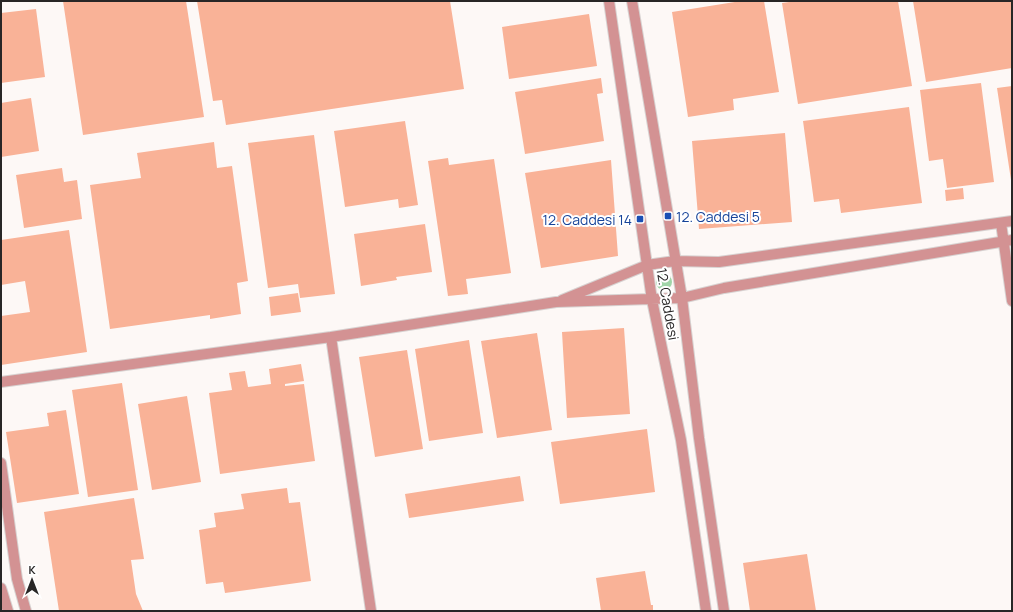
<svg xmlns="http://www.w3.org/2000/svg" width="1013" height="612" font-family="Manrope,sans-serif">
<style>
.green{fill:#a0d5a8}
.building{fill:#f9b297}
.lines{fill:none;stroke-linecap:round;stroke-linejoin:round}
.minor-casing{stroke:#d7d2d1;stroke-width:12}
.minor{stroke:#d39293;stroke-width:10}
.transit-dot{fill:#1a4fb4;stroke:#fff;stroke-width:1.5}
.labels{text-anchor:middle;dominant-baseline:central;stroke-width:4;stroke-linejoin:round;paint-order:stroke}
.transit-label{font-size:14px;fill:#164399;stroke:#fff;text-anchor:start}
.street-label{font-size:14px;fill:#282626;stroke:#fff}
</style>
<rect width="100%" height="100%" fill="#fdf8f6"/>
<path class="green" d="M656 282a8 8 0 1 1 16 0a8 8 0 1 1-16 0Z"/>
<path class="building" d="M 63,1 L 186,1 L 204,117 L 83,135 Z
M 197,1 L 450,1 L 464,89 L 226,125 L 222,100 L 213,101 Z
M 741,1 L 764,1 L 779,92 L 733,99 L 734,110 L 688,117 L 672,12 Z
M 796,1 L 898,1 L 912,86 L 798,104 L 782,3 Z
M 913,1 L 1012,1 L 1012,68 L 926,82 Z
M 36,9 L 45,77 L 1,83 L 1,13 Z
M 589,14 L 597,66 L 509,79 L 502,27 Z
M 601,78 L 603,93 L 597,94 L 604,141 L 525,154 L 515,92 Z
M 981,83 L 994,182 L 947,188 L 943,159 L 929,161 L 920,90 Z
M 1012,86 L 1012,179 L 1011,180 L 997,88 Z
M 31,98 L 39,151 L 1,157 L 1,103 Z
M 909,107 L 922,203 L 841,213 L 839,199 L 814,202 L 803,121 Z
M 405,121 L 418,205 L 399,208 L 398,199 L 345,207 L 334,131 Z
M 785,133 L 792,222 L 699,229 L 692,141 Z
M 314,135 L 335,294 L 300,298 L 298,284 L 268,288 L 248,143 Z
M 214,142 L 217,168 L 232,166 L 248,281 L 237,283 L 241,314 L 210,319 L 210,315 L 110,329 L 90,185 L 141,178 L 137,153 Z
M 448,158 L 449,165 L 494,159 L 511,273 L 466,279 L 468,294 L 448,296 L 428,161 Z
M 611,160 L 618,256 L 541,268 L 525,173 Z
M 62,168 L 64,182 L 77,180 L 82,219 L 24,228 L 16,175 Z
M 963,188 L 964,199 L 946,201 L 945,190 Z
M 425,224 L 432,272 L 396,277 L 397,280 L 361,286 L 354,234 Z
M 69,230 L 87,352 L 1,365 L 1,329 L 2,329 L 1,316 L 30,312 L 25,281 L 1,285 L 1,240 Z
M 298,293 L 301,312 L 271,316 L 269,297 Z
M 624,328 L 630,414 L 567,418 L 562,332 Z
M 537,333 L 552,430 L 497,438 L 481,341 Z
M 469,340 L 483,433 L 429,441 L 415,349 Z
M 407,350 L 423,449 L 375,457 L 359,357 Z
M 301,364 L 304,381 L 285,384 L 285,386 L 304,384 L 315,461 L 220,474 L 209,393 L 232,390 L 229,373 L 245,371 L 248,387 L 271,384 L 269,369 Z
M 122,383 L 138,490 L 88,497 L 72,390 Z
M 187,396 L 201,482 L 152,490 L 138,404 Z
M 66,410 L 79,494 L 17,503 L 6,432 L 49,426 L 47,413 Z
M 647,429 L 655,492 L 560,504 L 551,442 Z
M 520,476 L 524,501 L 409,518 L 405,494 Z
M 287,488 L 289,503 L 300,502 L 311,581 L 225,593 L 223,582 L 206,584 L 199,530 L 216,527 L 214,513 L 244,509 L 241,494 Z
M 134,498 L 144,559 L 131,560 L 136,594 L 143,611 L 59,611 L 44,512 Z
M 807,554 L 816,611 L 750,611 L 743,563 Z
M 645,571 L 651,605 L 653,605 L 653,611 L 601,611 L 596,578 Z"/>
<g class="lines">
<g class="minor-casing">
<path id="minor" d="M 609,1 L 652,300 L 681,440 L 706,611
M 632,1 L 682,298 L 699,438 L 724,611
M 1001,223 L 1012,301
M 562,300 L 647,265 L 675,261 L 719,262 L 1012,221
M 331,337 L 371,611
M 1,382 L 331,337 L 556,302 L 682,298 L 724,288 L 1012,240
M 1,463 L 17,579 L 26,611
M 1,588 L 8,611"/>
</g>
<use href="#minor" class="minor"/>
</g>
<g class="transit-dot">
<rect x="664" y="212" width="8" height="8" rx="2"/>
<rect x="636" y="215" width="8" height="8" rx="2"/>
</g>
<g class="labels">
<g class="transit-label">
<text x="676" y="216">12. Caddesi 5</text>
<text x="632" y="219" text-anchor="end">12. Caddesi 14</text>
</g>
<g class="street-label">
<text transform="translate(668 304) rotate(80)">12. Caddesi</text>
</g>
</g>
<rect width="1013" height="612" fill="none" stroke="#282626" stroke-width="4"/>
<g transform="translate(32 580)" stroke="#ffffff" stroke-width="3" paint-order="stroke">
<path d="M0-3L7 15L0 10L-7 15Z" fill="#282626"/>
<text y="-6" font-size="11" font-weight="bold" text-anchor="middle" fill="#282626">K</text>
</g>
</svg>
